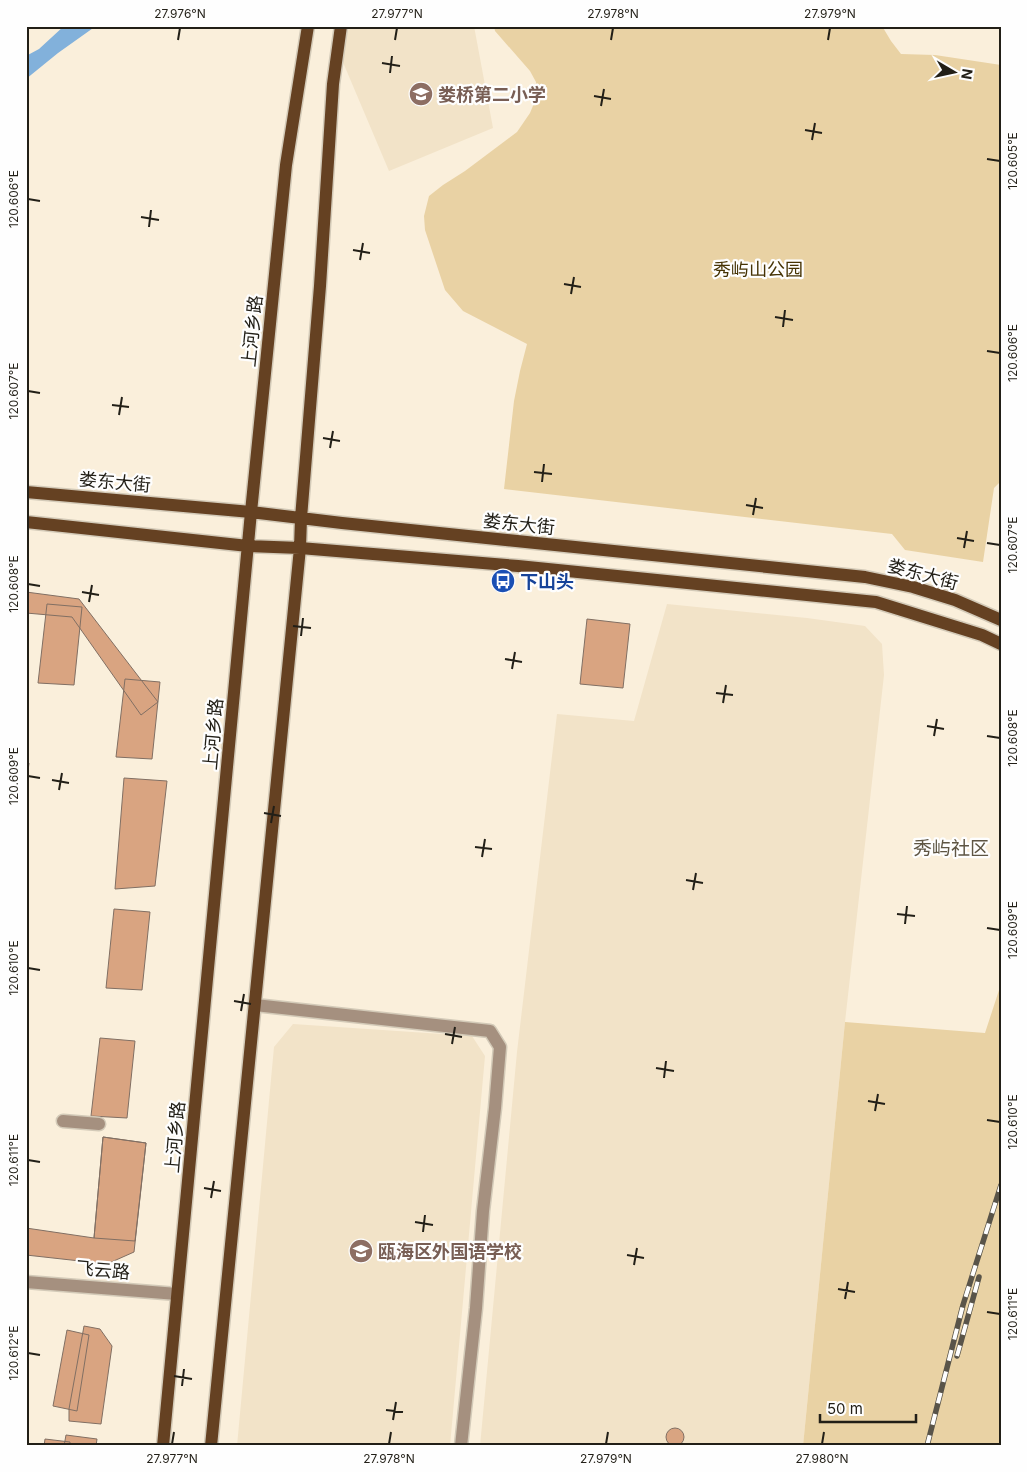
<svg xmlns="http://www.w3.org/2000/svg" width="1027" height="1472" font-family="Inter,'Noto Sans SC',sans-serif">
<style>
.built{fill:#f2e3c8}
.green{fill:#e9d2a4}
.water{fill:#82b1db}
.building{fill:#d9a481;stroke:#816f63}
.lines{fill:none;stroke-linecap:round;stroke-linejoin:round}
.minor-casing{stroke:#d3cab8;stroke-width:15}
.major-casing{stroke:#d3cab8;stroke-width:15}
.minor{stroke:#a5907f;stroke-width:12}
.major{stroke:#654122;stroke-width:12}
.rail-casing{stroke:#595449;stroke-width:5.5}
.rail{stroke:#fefefe;stroke-width:4;stroke-dasharray:11;stroke-linecap:butt}
.ticks{fill:none;stroke:#221f17;stroke-width:2}
.labels{text-anchor:middle;dominant-baseline:central;stroke-width:4.5;stroke-linejoin:round;paint-order:stroke}
.education-label{font-size:18px;font-weight:bold;fill:#785e54;stroke:#fefefe;text-anchor:start}
.park-label{font-size:18px;fill:#463304;stroke:#fefefe}
.street-label{font-size:18px;fill:#221f17;stroke:#fefefe}
.transit-label{font-size:18px;font-weight:bold;fill:#164399;stroke:#fefefe;text-anchor:start}
.neighbourhood-label{font-size:19px;fill:#5e5543;stroke:#fefefe}
.neatline{fill:none;stroke:#221f17;stroke-width:2}
.ticks-label{font-size:12px;text-anchor:middle;fill:#221f17}
</style>
<rect width="100%" height="100%" fill="#faefdb"/>
<path class="built" d="M 335,26 L 474,26 L 493,128 L 389,171 L 342,60 Z
M 667,604 L 807,618 L 865,626 L 882,644 L 884,675 L 845,1022 L 803,1446 L 480,1446 L 517,1052 L 557,714 L 634,721 Z
M 293,1024 L 472,1036 L 485,1056 L 450,1446 L 237,1446 L 274,1047 Z"/>
<path class="green" d="M 494,26 L 882,26 L 891,41 L 901,54 L 935,55 L 1001,65 L 1001,481 L 994,488 L 983,562 L 905,550 L 892,534 L 504,489 L 514,401 L 520,371 L 527,344 L 463,311 L 445,290 L 425,230 L 424,216 L 429,196 L 443,185 L 465,171 L 517,132 L 530,113 L 537,96 L 536,82 L 530,71 L 495,31 Z
M 1001,984 L 1001,1446 L 803,1446 L 845,1022 L 985,1033 Z"/>
<path class="water" d="M 64,26 L 96,26 L 58,53 L 26,79 L 26,56 L 39,49 Z"/>
<path class="building" d="M 26,592 L 79,599 L 158,702 L 141,715 L 72,617 L 26,613 Z
M 47,604 L 82,607 L 74,685 L 38,683 Z
M 587,619 L 630,624 L 623,688 L 580,684 Z
M 125,679 L 160,682 L 152,759 L 116,757 Z
M 26,763 L 29,763 L 26,786 Z
M 124,778 L 167,781 L 155,886 L 115,889 Z
M 114,909 L 150,912 L 142,990 L 106,988 Z
M 100,1038 L 135,1041 L 127,1118 L 91,1116 Z
M 103,1137 L 146,1143 L 135,1241 L 94,1238 Z
M 103,1137 L 146,1143 L 134,1252 L 107,1264 L 26,1255 L 26,1228 L 94,1238 Z
M 84,1326 L 100,1329 L 112,1346 L 101,1424 L 69,1421 L 69,1409 Z
M 67,1330 L 89,1335 L 77,1411 L 53,1406 Z
M666 1437a9 9 0 1 1 18 0a9 9 0 1 1-18 0Z
M 66,1435 L 97,1439 L 96,1446 L 64,1446 Z
M 45,1439 L 70,1442 L 70,1446 L 44,1446 Z"/>
<g class="lines">
<g class="minor-casing">
<path id="minor" d="M 255,1005 L 490,1031 L 500,1047 L 495,1108 L 483,1211 L 476,1308 L 461,1446
M 63,1121 L 99,1124
M 26,1282 L 177,1294"/>
</g>
<g class="major-casing">
<path id="major" d="M 26,492 L 251,512 L 342,523 L 865,577 L 913,587 L 955,600 L 1001,620
M 26,522 L 248,546 L 300,548 L 518,566 L 876,602 L 982,635 L 1001,644
M 163,1446 L 251,512 L 286,165 L 308,26
M 211,1446 L 300,548 L 301,518 L 320,286 L 333,84 L 341,26"/>
</g>
<use href="#minor" class="minor"/>
<use href="#major" class="major"/>
<g class="rail-casing">
<path id="rail" d="M 957,1356 L 979,1277
M 927,1446 L 963,1305 L 1001,1185"/>
</g>
<use href="#rail" class="rail"/>
</g>
<path class="ticks" d="M 178,40 L 180,28M 395,40 L 397,28M 611,40 L 613,28M 828,40 L 830,28M 382,63 L 400,66M 390,73 L 392,56M 594,96 L 611,99M 601,106 L 604,89M 805,130 L 822,133M 812,140 L 815,123M 987,159 L 1000,161M 28,199 L 40,201M 141,217 L 159,220M 149,227 L 151,210M 353,250 L 370,253M 360,260 L 363,243M 564,284 L 581,287M 571,294 L 574,277M 775,317 L 793,320M 783,327 L 785,310M 987,351 L 1000,353M 28,391 L 40,393M 112,405 L 129,407M 119,415 L 122,397M 323,438 L 340,441M 330,448 L 333,431M 534,472 L 552,474M 542,482 L 544,464M 746,505 L 763,508M 753,515 L 756,498M 957,538 L 974,541M 987,543 L 1000,545M 964,548 L 967,531M 28,584 L 40,586M 82,592 L 99,595M 89,602 L 92,585M 293,626 L 311,628M 301,636 L 303,618M 505,659 L 522,662M 512,669 L 515,652M 716,693 L 733,695M 723,703 L 726,685M 927,726 L 944,729M 934,736 L 937,719M 987,736 L 1000,738M 28,776 L 40,778M 52,780 L 69,783M 59,790 L 62,773M 264,813 L 281,816M 271,823 L 274,806M 475,847 L 492,849M 482,857 L 485,839M 686,880 L 703,883M 693,890 L 696,873M 897,914 L 915,916M 905,924 L 907,906M 987,928 L 1000,930M 28,968 L 40,970M 234,1001 L 251,1004M 241,1011 L 244,994M 445,1034 L 462,1037M 452,1044 L 455,1027M 656,1068 L 674,1071M 664,1078 L 666,1061M 868,1101 L 885,1104M 875,1111 L 878,1094M 987,1120 L 1000,1122M 28,1160 L 40,1162M 204,1188 L 221,1191M 211,1198 L 214,1181M 415,1222 L 433,1225M 423,1232 L 425,1215M 627,1255 L 644,1258M 634,1265 L 637,1248M 838,1289 L 855,1292M 845,1299 L 848,1282M 987,1312 L 1000,1314M 28,1353 L 40,1355M 174,1376 L 192,1379M 182,1386 L 184,1369M 386,1410 L 403,1412M 393,1420 L 396,1402M 172,1444 L 174,1432M 389,1444 L 391,1432M 606,1444 L 608,1432M 822,1444 L 824,1432"/>
<defs>
<g id="school-disc" transform="scale(1.25)"><circle r="9.5" fill="#8d6e63" stroke="#fefefe"/><path d="M0-5L7-2L0 1L-7-2ZM-4 1L0 2.5L4 1V4Q0 6-4 4Z" fill="#fff"/></g>
<g id="bus-disc" transform="scale(1.25)"><circle r="9.5" fill="#1a4fb4" stroke="#fefefe"/><path d="M-5-6H5V4H4V6H2V4H-2V6H-4V4H-5ZM-3.5-4V0h7V-4ZM-3.5 1.2v1.5H-2V1.2ZM2 1.2v1.5H3.5V1.2Z" fill="#fff"/></g>
</defs>
<g fill-rule="evenodd">
<use href="#school-disc" x="421" y="94"/>
<use href="#bus-disc" x="503" y="581"/>
<use href="#school-disc" x="361" y="1251"/>
</g>
<g class="labels">
<g class="education-label">
<text x="438" y="94">娄桥第二小学</text>
<text x="378" y="1251">瓯海区外国语学校</text>
</g>
<g class="park-label">
<text x="758" y="269">秀屿山公园</text>
</g>
<g class="street-label">
<text transform="translate(252 331) rotate(-84)">上河乡路</text>
<text transform="translate(115 482) rotate(5)">娄东大街</text>
<text transform="translate(519 524) rotate(6)">娄东大街</text>
<text transform="translate(923 574) rotate(15)">娄东大街</text>
<text transform="translate(213 734) rotate(-85)">上河乡路</text>
<text transform="translate(175 1137) rotate(-85)">上河乡路</text>
<text transform="translate(103 1270) rotate(5)">飞云路</text>
</g>
<g class="transit-label">
<text x="520" y="581">下山头</text>
</g>
<g class="neighbourhood-label">
<text x="951" y="848">秀屿社区</text>
</g>
</g>
<rect width="1027" height="1472" fill="none" stroke="#fefefe" stroke-width="55"/>
<g transform="translate(954 72) rotate(99)" stroke="#fefefe" stroke-width="4" paint-order="stroke">
<path d="M0-4L9 19L0 12L-9 19Z" fill="#221f17"/>
<text y="-8" font-size="14" font-weight="bold" text-anchor="middle" fill="#221f17">N</text>
</g>
<path d="M820 1414v8h96v-8" fill="none" stroke="#221f17" stroke-width="2.5"/>
<text x="827" y="1414" font-size="15" fill="#221f17" stroke="#fefefe" stroke-width="4" paint-order="stroke">50 m</text>
<rect x="28" y="28" width="972" height="1416" class="neatline"/>
<g class="ticks-label">
<text x="180" y="18">27.976°N</text>
<text x="397" y="18">27.977°N</text>
<text x="613" y="18">27.978°N</text>
<text x="830" y="18">27.979°N</text>
<text transform="translate(1013 161) rotate(-90)" y="4">120.605°E</text>
<text transform="translate(14 199) rotate(-90)" y="4">120.606°E</text>
<text transform="translate(1013 353) rotate(-90)" y="4">120.606°E</text>
<text transform="translate(14 391) rotate(-90)" y="4">120.607°E</text>
<text transform="translate(1013 545) rotate(-90)" y="4">120.607°E</text>
<text transform="translate(14 584) rotate(-90)" y="4">120.608°E</text>
<text transform="translate(1013 738) rotate(-90)" y="4">120.608°E</text>
<text transform="translate(14 776) rotate(-90)" y="4">120.609°E</text>
<text transform="translate(1013 930) rotate(-90)" y="4">120.609°E</text>
<text transform="translate(14 968) rotate(-90)" y="4">120.610°E</text>
<text transform="translate(1013 1122) rotate(-90)" y="4">120.610°E</text>
<text transform="translate(14 1160) rotate(-90)" y="4">120.611°E</text>
<text transform="translate(1013 1314) rotate(-90)" y="4">120.611°E</text>
<text transform="translate(14 1353) rotate(-90)" y="4">120.612°E</text>
<text x="172" y="1463">27.977°N</text>
<text x="389" y="1463">27.978°N</text>
<text x="606" y="1463">27.979°N</text>
<text x="822" y="1463">27.980°N</text>
</g>
</svg>
